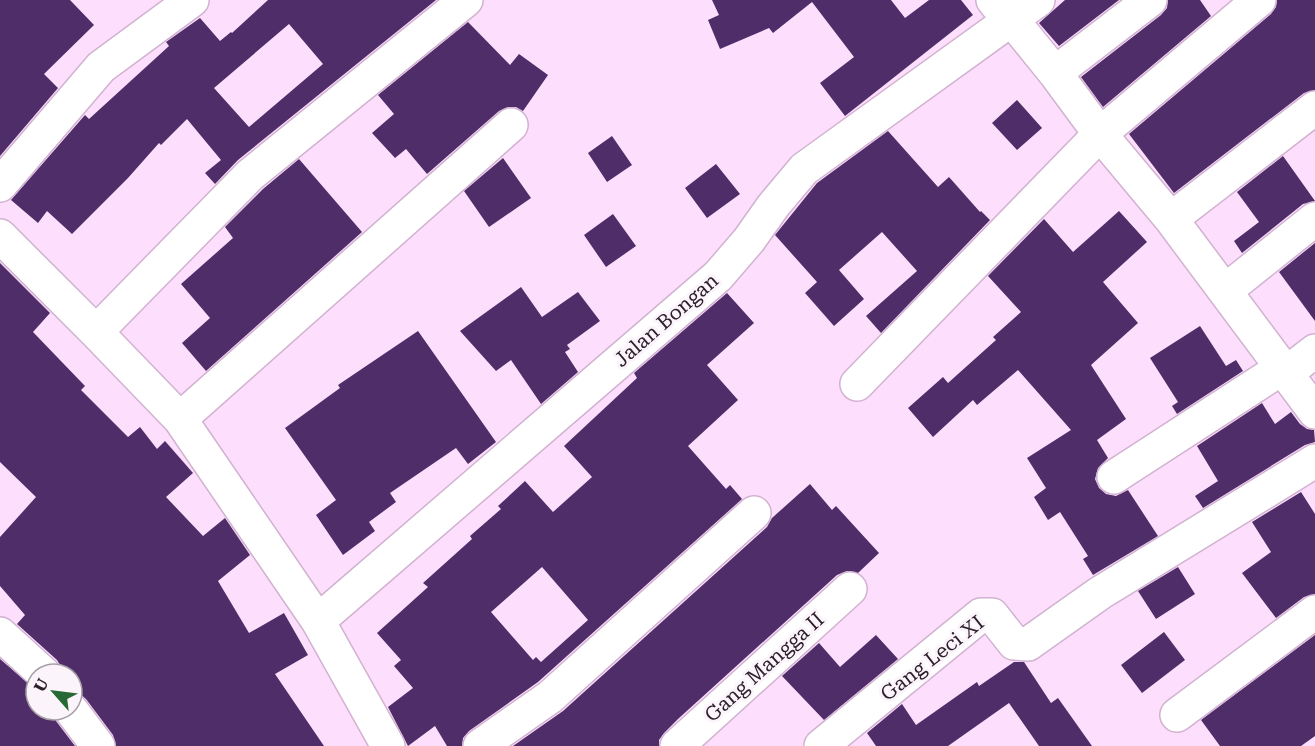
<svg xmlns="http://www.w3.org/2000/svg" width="1315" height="746" font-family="'Roboto Serif',serif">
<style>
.building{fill:#4e2d69;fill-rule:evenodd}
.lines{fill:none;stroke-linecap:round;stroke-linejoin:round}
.minor-casing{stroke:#d1b2d0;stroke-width:36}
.minor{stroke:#fff;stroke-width:33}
.labels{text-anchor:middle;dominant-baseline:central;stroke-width:6;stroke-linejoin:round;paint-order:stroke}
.street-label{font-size:20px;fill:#2c202b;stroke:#fbf5fb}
</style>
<rect width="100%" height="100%" fill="#fedefd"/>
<path class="building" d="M 0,0 L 70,0 L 94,25 L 44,74 L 58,88 L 0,156 Z
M 268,0 L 436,0 L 238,160 L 215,184 L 205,173 L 221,160 L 187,119 L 161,145 L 159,143 L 128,178 L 72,234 L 47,211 L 38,223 L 11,200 L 85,115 L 89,119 L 169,46 L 166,42 L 200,18 L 220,41 L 231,32 L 232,33 ZM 289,24 L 323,64 L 249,127 L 214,88 Z
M 712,0 L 891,0 L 905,18 L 929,0 L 961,0 L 973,15 L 845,116 L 820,83 L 854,57 L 812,2 L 773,33 L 769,28 L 720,49 L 708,20 L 719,15 Z
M 1065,0 L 1119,0 L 1059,46 L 1039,23 Z
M 1168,0 L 1200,0 L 1211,16 L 1103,107 L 1081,77 L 1161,15 L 1167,8 Z
M 1277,0 L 1315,0 L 1315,90 L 1304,93 L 1174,193 L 1129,134 L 1271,14 L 1276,7 Z
M 468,22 L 510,65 L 519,54 L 548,75 L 523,111 L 516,107 L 508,107 L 499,111 L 427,174 L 406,149 L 395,158 L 372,133 L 394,114 L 378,95 Z
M 1017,100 L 1042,128 L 1017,150 L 992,123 Z
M 888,131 L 938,187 L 949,177 L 980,212 L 981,211 L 990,220 L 881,333 L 866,316 L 917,271 L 882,232 L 839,270 L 864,299 L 834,326 L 805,293 L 817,282 L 775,235 L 817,183 Z
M 612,136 L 632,165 L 607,182 L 588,153 Z
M 1283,156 L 1315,201 L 1303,204 L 1242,253 L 1234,241 L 1259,222 L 1237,192 Z
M 503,158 L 531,198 L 489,227 L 464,191 Z
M 299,159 L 362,232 L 206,371 L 182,343 L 210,318 L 181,284 L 233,238 L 225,227 L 263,189 Z
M 716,164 L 740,194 L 707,218 L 685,188 Z
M 1119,211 L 1147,242 L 1103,282 L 1138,323 L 1091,365 L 1126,419 L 1097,440 L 1108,458 L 1098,468 L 1095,479 L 1099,488 L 1106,494 L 1116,496 L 1128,490 L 1158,536 L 1093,575 L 1083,559 L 1088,556 L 1060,512 L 1048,520 L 1034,497 L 1046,488 L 1027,458 L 1071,430 L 1018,370 L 977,405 L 973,400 L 933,437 L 908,408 L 943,377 L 948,383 L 996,340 L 993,337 L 1021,312 L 988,276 L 1044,219 L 1073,252 Z
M 613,214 L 636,246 L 606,267 L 584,235 Z
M 1315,243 L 1315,321 L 1279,272 Z
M 0,263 L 50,313 L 33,332 L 85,386 L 81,390 L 128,437 L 140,427 L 157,449 L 165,441 L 193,473 L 166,497 L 203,536 L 225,518 L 250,555 L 218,581 L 249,633 L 284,613 L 308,655 L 275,674 L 324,746 L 116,746 L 113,735 L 86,699 L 79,693 L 72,692 L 72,674 L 62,674 L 62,668 L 57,660 L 17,624 L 25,615 L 0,586 L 0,537 L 36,497 L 0,462 Z
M 521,287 L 542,317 L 578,292 L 600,321 L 567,345 L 570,349 L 565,352 L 578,372 L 541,404 L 511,360 L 496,371 L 460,331 Z
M 727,293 L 754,323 L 707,365 L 738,400 L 688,446 L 726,489 L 730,485 L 742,499 L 538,682 L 469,731 L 463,738 L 462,746 L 447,746 L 435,726 L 408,746 L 388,707 L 413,688 L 394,666 L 401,660 L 377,633 L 428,587 L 423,583 L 472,539 L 470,536 L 501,509 L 498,506 L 525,481 L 553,512 L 592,477 L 564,446 L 637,378 L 634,373 ZM 542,567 L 588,620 L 541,662 L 536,657 L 533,660 L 491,612 Z
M 1200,326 L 1226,366 L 1236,360 L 1243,371 L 1177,414 L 1172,406 L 1178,402 L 1150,358 Z
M 418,331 L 496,442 L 468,464 L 456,448 L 390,493 L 396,502 L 369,522 L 375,531 L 343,555 L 316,515 L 336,500 L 285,428 L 340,388 L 338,385 Z
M 1262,403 L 1275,424 L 1291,412 L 1300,424 L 1307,429 L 1314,430 L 1315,442 L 1305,445 L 1203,508 L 1195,496 L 1218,481 L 1197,446 Z
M 810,484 L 832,510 L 836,506 L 879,553 L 858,573 L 847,571 L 837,575 L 678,719 L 664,733 L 659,740 L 659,746 L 513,746 L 563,711 L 767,527 L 772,518 Z
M 1301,492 L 1315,514 L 1315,594 L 1304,597 L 1276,618 L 1242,573 L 1271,552 L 1252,522 Z
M 1178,567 L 1195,594 L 1156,619 L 1138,591 Z
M 1164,632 L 1185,660 L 1142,693 L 1121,665 Z
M 876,635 L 898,659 L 824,720 L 782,676 L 819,643 L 840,667 Z
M 1315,635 L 1315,736 L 1301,746 L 1220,746 L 1201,720 Z
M 0,659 L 36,690 L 36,710 L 53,710 L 56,721 L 75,746 L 0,746 Z
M 1014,662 L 1024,662 L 1051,703 L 1058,698 L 1092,746 L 1039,746 L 1009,703 L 948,746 L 876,746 L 867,733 L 902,704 L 916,725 L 977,682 L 979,686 Z"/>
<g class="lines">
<g class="minor-casing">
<path id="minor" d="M 993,0 L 1001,10 L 1012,20 L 1055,73 L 1100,134 L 1171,219 L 1315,412
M 1055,73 L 1150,0
M 0,185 L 101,67 L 192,0
M 1171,219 L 1315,108
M 0,236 L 96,332 L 180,419 L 318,621 L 388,746
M 1225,291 L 1315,219
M 96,332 L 250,175 L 466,0
M 1285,374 L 1315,351
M 857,384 L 1100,134 L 1259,0
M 180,419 L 511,125
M 1114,477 L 1282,368
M 318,621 L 718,276 L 749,240 L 773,206 L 804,169 L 1038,0
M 0,634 L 44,674
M 71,710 L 98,746
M 1177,715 L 1315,612
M 480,746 L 550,697 L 754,513
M 677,746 L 850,589
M 821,746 L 981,615 L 992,615 L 1014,643 L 1028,644 L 1100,593 L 1315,461"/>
</g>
<use href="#minor" class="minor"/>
</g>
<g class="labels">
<g class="street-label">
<text transform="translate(666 320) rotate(-41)">Jalan Bongan</text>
<text transform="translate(932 658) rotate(-38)">Gang Leci XI</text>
<text transform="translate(764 667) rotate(-42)">Gang Mangga II</text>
</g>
</g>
<g transform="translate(54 692) rotate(298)"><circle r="28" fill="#fbf5fb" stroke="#a8a0a8" stroke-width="1.5"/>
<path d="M0-4.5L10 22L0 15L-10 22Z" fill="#276934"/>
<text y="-9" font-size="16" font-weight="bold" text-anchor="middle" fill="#2c202b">U</text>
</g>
</svg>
